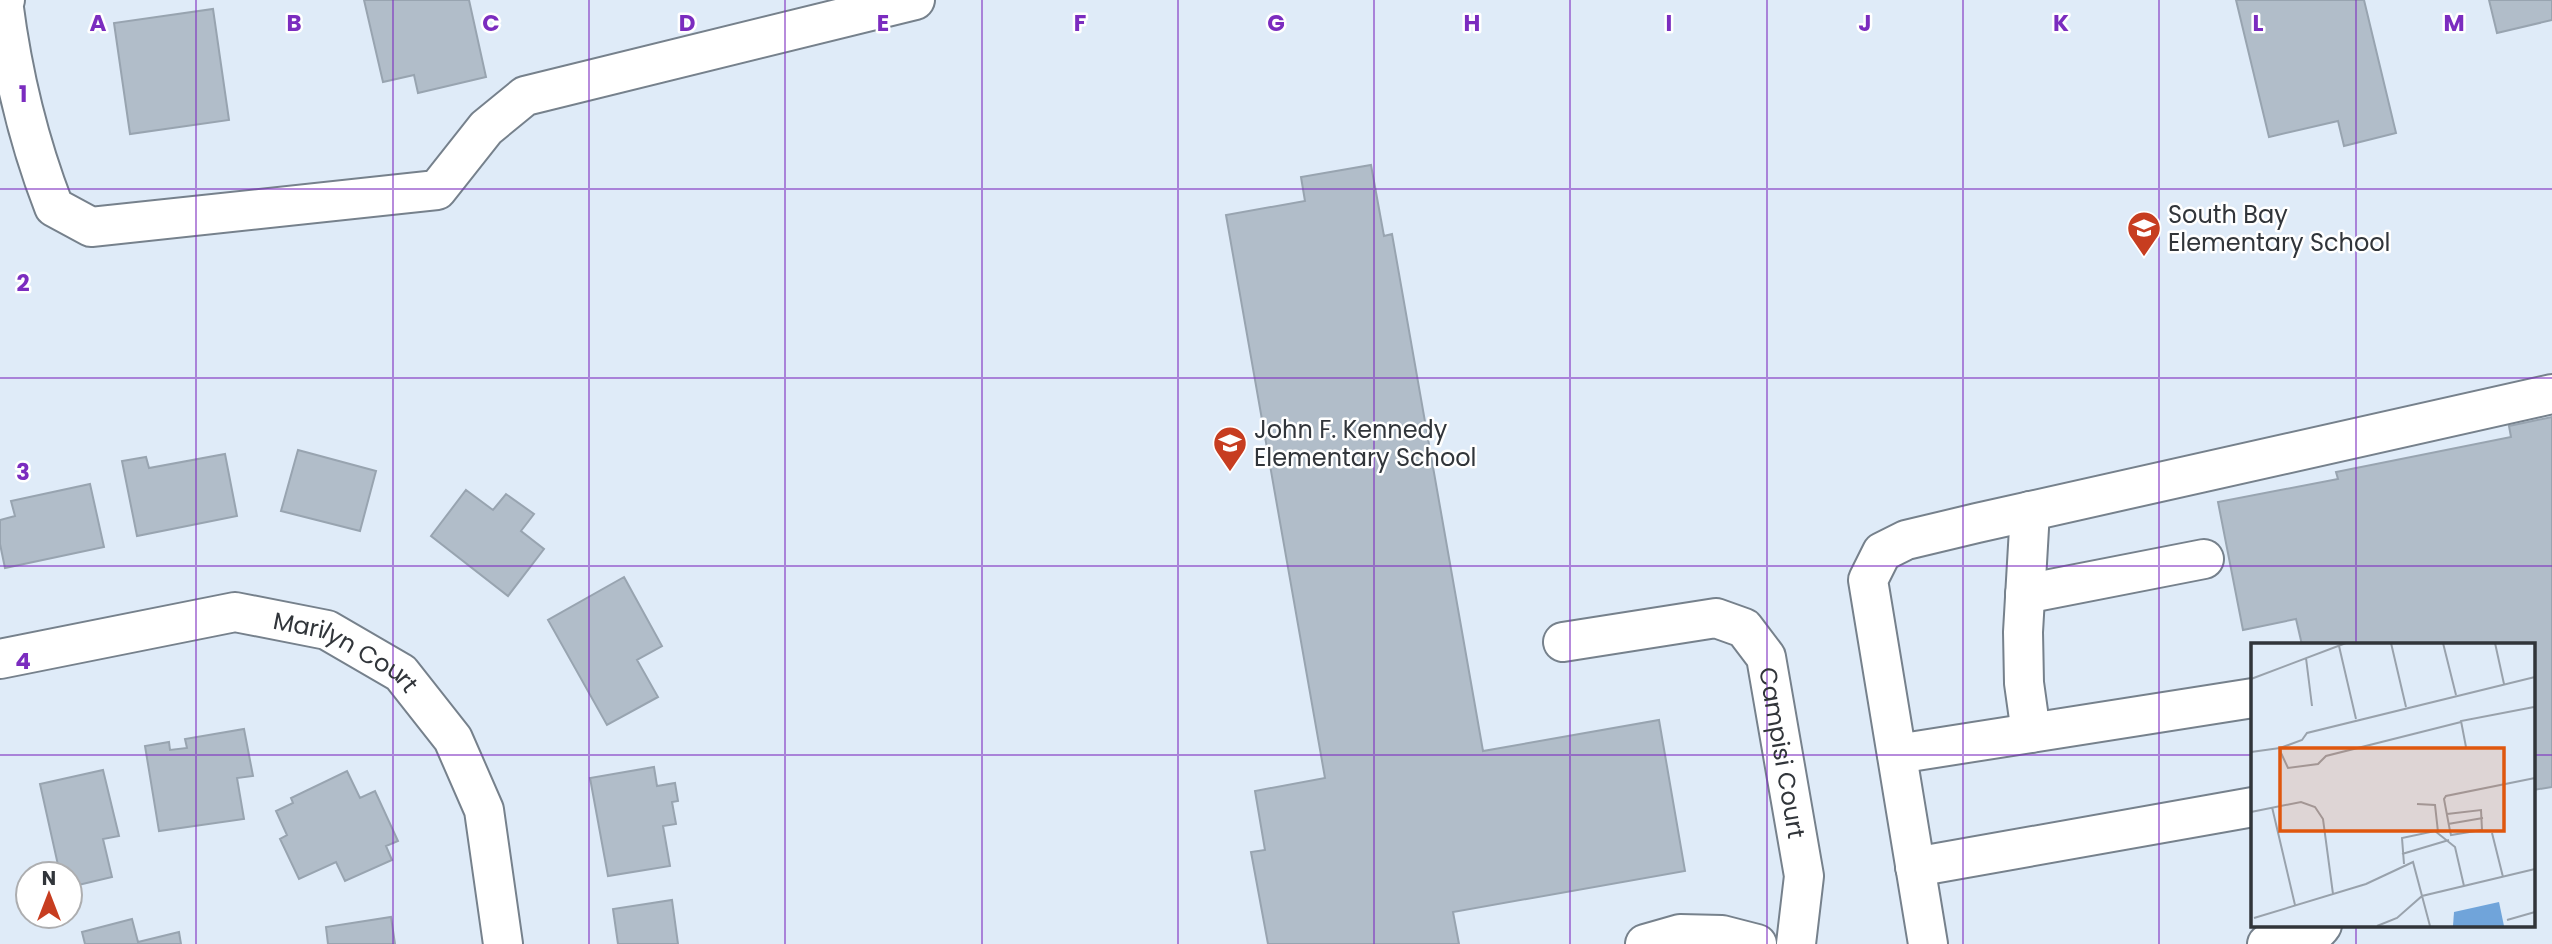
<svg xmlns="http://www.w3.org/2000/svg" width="2552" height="944" font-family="Poppins,sans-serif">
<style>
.building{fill:#b1bdc9;stroke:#98a4b0;stroke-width:2}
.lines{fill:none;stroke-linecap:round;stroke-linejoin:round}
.minor-casing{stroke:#76818c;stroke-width:42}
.minor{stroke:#fff;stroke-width:38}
.grid{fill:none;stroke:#7b2cbf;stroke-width:2;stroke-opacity:0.55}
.labels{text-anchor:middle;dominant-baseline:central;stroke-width:5;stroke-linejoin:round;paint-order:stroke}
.poi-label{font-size:24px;fill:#31353a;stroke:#fff;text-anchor:start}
.street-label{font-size:24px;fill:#31353a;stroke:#fff}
.inset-road{fill:none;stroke:#99a2ac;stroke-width:2}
.view{fill:#df570e;fill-opacity:0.15;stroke:#df570e;stroke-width:3.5}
.inset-edge{fill:none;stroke:#31353a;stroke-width:3.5}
.grid-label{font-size:23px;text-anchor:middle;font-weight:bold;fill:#7b2cbf;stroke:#fff;stroke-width:5;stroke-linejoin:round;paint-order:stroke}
</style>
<rect width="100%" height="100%" fill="#dfebf8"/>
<path class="building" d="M 364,0 L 469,0 L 486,77 L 418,93 L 414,75 L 383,82 Z
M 2236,0 L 2364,0 L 2396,133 L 2344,146 L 2338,121 L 2269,137 Z
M 2489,0 L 2552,0 L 2552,20 L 2497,33 Z
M 213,9 L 229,120 L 130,134 L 114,23 Z
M 1371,165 L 1384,236 L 1392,234 L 1483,751 L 1659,720 L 1685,871 L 1453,912 L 1459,944 L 1268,944 L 1251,852 L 1265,850 L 1255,791 L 1325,778 L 1226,215 L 1305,201 L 1301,177 Z
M 2552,417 L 2552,787 L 2533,790 L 2533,645 L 2302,645 L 2296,619 L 2243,630 L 2218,502 L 2338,479 L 2336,472 L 2511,437 L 2509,426 Z
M 298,450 L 376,471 L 360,531 L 281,511 Z
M 225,454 L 237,516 L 137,536 L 122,461 L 146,457 L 149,468 Z
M 90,484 L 104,547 L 5,568 L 0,544 L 0,520 L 15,516 L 11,501 Z
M 466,490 L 493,510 L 506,494 L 534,514 L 521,531 L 544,549 L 508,596 L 431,536 Z
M 624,577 L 662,646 L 637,660 L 658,697 L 607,725 L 548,620 Z
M 244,729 L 253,776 L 237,778 L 244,819 L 159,831 L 145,746 L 169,742 L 170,750 L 187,748 L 185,739 Z
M 654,767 L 657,786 L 675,783 L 678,801 L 672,802 L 676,824 L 663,826 L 670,866 L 608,876 L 590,778 Z
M 103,770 L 119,836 L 103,839 L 112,877 L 70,887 L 70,874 L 60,874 L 40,784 Z
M 347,771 L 360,798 L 375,791 L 398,841 L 386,846 L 392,860 L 345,881 L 336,862 L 299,879 L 280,839 L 287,835 L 276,811 L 293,803 L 291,798 Z
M 672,900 L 678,944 L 618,944 L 613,909 Z
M 391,917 L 395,944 L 328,944 L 326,927 Z
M 132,919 L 138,942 L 179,932 L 181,944 L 85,944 L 82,932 Z"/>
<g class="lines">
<g class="minor-casing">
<g id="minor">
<path d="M 5,0 L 3,1 C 12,72 28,140 54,207 L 91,227 L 437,190 L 486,128 L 525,96 L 915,0"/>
<path d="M 2030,511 L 2023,632 L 2024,683 L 2031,733"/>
<path d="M 2025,594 L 2204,559"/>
<path id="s1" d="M 1563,642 L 1716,618 L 1744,628 L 1766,657 L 1804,876 L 1796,944"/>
<path id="s2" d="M 0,659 L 235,612 L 327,630 L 401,673 L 453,739 L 484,810 L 503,944"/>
<path d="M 1897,754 L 2253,698"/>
<path d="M 1915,867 L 2253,807"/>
<path d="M 1645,944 L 1680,934 L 1722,935 L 1757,944"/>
<path d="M 1928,944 L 1868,580 L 1882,552 L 1906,540 L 1977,523 L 2552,394"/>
<path d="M 2267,944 C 2284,941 2312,941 2322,925"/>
</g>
</g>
<use href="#minor" class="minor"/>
</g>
<path class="grid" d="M 196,0 L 196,944M 393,0 L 393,944M 589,0 L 589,944M 785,0 L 785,944M 982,0 L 982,944M 1178,0 L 1178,944M 1374,0 L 1374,944M 1570,0 L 1570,944M 1767,0 L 1767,944M 1963,0 L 1963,944M 2159,0 L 2159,944M 2356,0 L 2356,645M 0,189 L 2552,189M 0,378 L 2552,378M 0,566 L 2552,566M 0,755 L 2253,755M 2533,755 L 2552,755M 2356,925 L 2356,944"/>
<defs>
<g id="school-pin" transform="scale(1.75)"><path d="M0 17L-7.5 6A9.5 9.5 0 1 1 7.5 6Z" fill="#c73d20" stroke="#fff"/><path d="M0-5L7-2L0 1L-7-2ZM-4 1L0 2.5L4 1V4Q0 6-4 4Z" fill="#fff"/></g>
</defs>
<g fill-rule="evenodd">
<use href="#school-pin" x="2144" y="228"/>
<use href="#school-pin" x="1230" y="443"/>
</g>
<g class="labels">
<g class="poi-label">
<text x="2168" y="214">South Bay<tspan x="2168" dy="28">Elementary School</tspan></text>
<text x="1254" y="429">John F. Kennedy<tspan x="1254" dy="28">Elementary School</tspan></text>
</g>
<g class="street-label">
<text stroke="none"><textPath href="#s2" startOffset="359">Marilyn Court</textPath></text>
<text stroke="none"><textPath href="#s1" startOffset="318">Campisi Court</textPath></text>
</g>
</g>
<g transform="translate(2251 643)">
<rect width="284" height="284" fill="#dfebf8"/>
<path d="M 248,259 L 253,283 L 202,283 L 203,269 Z" fill="#70a4da"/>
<path class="inset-road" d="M 140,0 L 155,64M 192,0 L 205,52M 244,0 L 253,41M 88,3 L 105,76M 55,15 L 61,63M 0,36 L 95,0M 210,79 L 75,113 L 67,121 L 37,125 L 30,110 L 29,105 L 51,97 L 56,90 L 284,34M 215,104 L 210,78 L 283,64M 0,109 L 29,105M 166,161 L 184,162 L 187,189M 21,164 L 44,262M 0,169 L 50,159 L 64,164 L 72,176 L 82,251M 196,171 L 230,167 L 231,187 L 200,192 L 199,188 L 193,156 L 195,153 L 284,135M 197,181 L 232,175M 241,190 L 252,234M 151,211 L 198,197M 153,221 L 151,195 L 184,188 L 204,204 L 213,243M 3,275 L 115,241 L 162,219 L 179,283M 256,277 L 284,269M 126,283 L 146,275 L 171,253 L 284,226"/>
<path class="view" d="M 29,105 L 253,105 L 253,188 L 29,188 Z"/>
<rect width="284" height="284" class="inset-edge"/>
</g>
<g class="grid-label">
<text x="98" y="31">A</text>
<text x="294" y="31">B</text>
<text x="491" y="31">C</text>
<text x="687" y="31">D</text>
<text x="883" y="31">E</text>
<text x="1080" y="31">F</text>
<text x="1276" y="31">G</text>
<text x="1472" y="31">H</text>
<text x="1669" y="31">I</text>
<text x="1865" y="31">J</text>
<text x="2061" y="31">K</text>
<text x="2258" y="31">L</text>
<text x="2454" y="31">M</text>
<text x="23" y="102">1</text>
<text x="23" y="291">2</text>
<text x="23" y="480">3</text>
<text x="23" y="669">4</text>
</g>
<g transform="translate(49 895)"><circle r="33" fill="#ffffff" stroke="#adaeb0" stroke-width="2"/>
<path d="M0-5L12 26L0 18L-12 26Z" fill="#c73d20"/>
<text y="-10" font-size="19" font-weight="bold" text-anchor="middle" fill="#31353a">N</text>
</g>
</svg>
